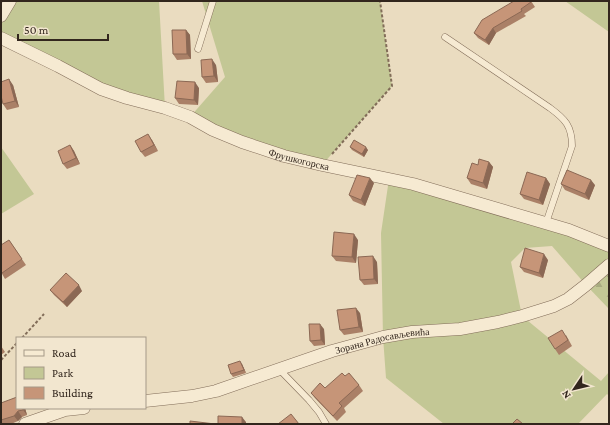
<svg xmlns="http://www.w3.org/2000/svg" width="610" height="425" font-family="'Crimson Pro',serif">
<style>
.green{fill:#c3c795}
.forest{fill:url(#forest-firs)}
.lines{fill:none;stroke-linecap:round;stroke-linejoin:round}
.lane-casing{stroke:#826d59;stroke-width:7}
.street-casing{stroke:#826d59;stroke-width:13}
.path{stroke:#826d59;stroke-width:2;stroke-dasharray:3 2;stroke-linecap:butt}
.lane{stroke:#f6ead2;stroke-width:6}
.street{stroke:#f6ead2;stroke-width:12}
.wall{fill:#aa8067}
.shaded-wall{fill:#8b6854}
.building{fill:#c69578;stroke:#8b6854}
.labels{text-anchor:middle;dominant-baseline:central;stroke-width:4;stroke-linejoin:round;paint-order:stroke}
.street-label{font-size:10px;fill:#32261d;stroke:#f2e6cf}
</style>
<defs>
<pattern id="forest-firs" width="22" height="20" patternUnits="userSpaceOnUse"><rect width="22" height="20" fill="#c3c795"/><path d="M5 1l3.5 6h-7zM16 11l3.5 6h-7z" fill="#a8ab80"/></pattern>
</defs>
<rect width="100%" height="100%" fill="#eadcc0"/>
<path class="green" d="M 10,1 L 159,1 L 165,108 L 127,98 L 1,38 L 1,16 Z
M 202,1 L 380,1 L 392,86 L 322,165 L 190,117 L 225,77 Z
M 565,1 L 609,1 L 609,32 Z
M 1,147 L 34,194 L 1,214 Z
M 389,179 L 609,246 L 609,265 L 586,285 L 552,246 L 525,248 L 511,262 L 522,316 L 601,381 L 609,372 L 609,396 L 607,394 L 578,424 L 444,424 L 386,378 L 383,337 L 381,233 Z"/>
<path class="forest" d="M 609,265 L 609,309 L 586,285 Z"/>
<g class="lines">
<g class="lane-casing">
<path id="lane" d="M 445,37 L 550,108 C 565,119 572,126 572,146 L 546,223
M 198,49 L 213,1
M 279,369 L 309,400 L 319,412 L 326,424"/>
</g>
<g class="street-casing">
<g id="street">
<path d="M 1,16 L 10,1"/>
<path id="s1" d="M 1,38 L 58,66 L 101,89 L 127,98 L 165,108 L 190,117 L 213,130 L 242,142 L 284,156 L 322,165 L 413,184 L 569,230 L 609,246"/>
<path id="s2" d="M 145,401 L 192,396 L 216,391 L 332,351 L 383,337 L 412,332 L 460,329 L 498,322 L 522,316 L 554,306 L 568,299 L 586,285 L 609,265"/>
<path d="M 25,424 L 65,410 L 84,408"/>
</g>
</g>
<path class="path" d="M 332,154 L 392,86 L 380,1
M 22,338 L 44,314
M 1,360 L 17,343"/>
<use href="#lane" class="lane"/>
<use href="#street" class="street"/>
</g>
<path class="wall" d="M 531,1 L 535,7 L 524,14 L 526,16 L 496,33 L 489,45 L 478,38 L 474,33 Z
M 186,30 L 190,35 L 191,59 L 177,60 L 173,54 Z
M 216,65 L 218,82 L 206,83 L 202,77 Z
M 13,85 L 19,107 L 7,110 L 3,104 Z
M 199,88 L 198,105 L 179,104 L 175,98 Z
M 152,140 L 158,151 L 145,157 L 141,152 Z
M 70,145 L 74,151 L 80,164 L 67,169 L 63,164 Z
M 350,147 L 368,150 L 364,157 L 352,150 Z
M 489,162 L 493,167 L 487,189 L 471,184 L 467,178 L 478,165 Z
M 546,178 L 550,184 L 543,205 L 524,199 L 520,194 Z
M 374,183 L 365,206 L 353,201 L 349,195 Z
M 561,184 L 595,185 L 589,200 L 565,190 Z
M 9,240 L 26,265 L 5,279 L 1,272 Z
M 358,240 L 356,263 L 336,261 L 332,256 Z
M 548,260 L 543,278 L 524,272 L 520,267 Z
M 377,262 L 378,284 L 364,285 L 360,280 Z
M 50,290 L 82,291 L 67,307 L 54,295 Z
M 360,313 L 363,332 L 344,335 L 340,330 Z
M 324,329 L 325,345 L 314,346 L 310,341 Z
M 566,335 L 572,346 L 559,355 L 555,349 Z
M 1,346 L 5,352 L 1,355 Z
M 242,364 L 246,373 L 233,377 L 231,374 Z
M 345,376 L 359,385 L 363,391 L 344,408 L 346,412 L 337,421 L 315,398 L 311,393 L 325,388 Z
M 1,403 L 17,408 L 25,408 L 27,415 L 22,417 L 18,421 L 11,424 L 1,424 Z"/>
<path class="shaded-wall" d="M 493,28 L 496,33 L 489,45 L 485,40 Z
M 186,30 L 190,35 L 191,59 L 187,54 Z
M 212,59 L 216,65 L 218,82 L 214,76 Z
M 9,79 L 13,85 L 19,107 L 15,101 Z
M 195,82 L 199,88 L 198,105 L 194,100 Z
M 148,134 L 152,140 L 158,151 L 154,145 Z
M 70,145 L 74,151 L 80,164 L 76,158 Z
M 366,147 L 368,150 L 364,157 L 362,154 Z
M 489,162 L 493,167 L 487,189 L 483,183 Z
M 370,178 L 374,183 L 365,206 L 361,200 Z
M 546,178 L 550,184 L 543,205 L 539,200 Z
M 591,180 L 595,185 L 589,200 L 585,194 Z
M 354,234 L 358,240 L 356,263 L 352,257 Z
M 544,254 L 548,260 L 543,278 L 539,273 Z
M 373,256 L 377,262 L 378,284 L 374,279 Z
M 79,285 L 82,291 L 67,307 L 63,302 Z
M 356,308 L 360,313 L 363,332 L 359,327 Z
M 320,324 L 324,329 L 325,345 L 321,340 Z
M 240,361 L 242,364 L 246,373 L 244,370 Z
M 23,408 L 25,408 L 27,415 L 23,410 Z
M 18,411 L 22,417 L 18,421 L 14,416 Z
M 242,417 L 246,422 L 246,424 L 242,424 Z"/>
<path class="building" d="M 514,1 L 530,1 L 531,2 L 521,9 L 522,11 L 493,28 L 485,40 L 474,33 L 482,20 Z
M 172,30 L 186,30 L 187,54 L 173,54 Z
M 212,59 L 214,76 L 202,77 L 201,60 Z
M 9,79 L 15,101 L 3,104 L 1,96 L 1,82 Z
M 177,81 L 195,82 L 194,100 L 175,98 Z
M 148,134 L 154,145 L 141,152 L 135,141 Z
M 354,140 L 366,147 L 362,154 L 350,147 Z
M 70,145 L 76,158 L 63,164 L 58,151 Z
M 479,159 L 489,162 L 483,183 L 467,178 L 472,163 L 478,165 Z
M 567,170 L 591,180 L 585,194 L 561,184 Z
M 527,172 L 546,178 L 539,200 L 520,194 Z
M 357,175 L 370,178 L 361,200 L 349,195 Z
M 334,232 L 354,234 L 352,257 L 332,256 Z
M 9,240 L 22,259 L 2,273 L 1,272 L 1,245 Z
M 525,248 L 544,254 L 539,273 L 520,267 Z
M 373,256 L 374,279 L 360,280 L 358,257 Z
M 66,273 L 79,285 L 63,302 L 50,290 Z
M 356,308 L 359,327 L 340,330 L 337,310 Z
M 309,324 L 320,324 L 321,340 L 310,341 Z
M 562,330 L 568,340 L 555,349 L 548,338 Z
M 240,361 L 244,370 L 231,374 L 228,365 Z
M 342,373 L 345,376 L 349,373 L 359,385 L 339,403 L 342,406 L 333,416 L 311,393 L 320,383 L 325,388 Z
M 17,397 L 17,408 L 23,408 L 23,410 L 18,411 L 14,416 L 1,420 L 1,403 Z
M 291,414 L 299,424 L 278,424 Z
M 218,416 L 242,417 L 242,424 L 218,424 Z
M 517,419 L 523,424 L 512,424 Z
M 190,421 L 215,424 L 190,424 Z"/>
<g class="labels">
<g class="street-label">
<text stroke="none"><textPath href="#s1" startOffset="323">Фрушкогорска</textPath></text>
<text stroke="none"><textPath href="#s2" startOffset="246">Зорана Радосављевића</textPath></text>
</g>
</g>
<rect width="610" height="425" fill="none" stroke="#32261d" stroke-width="4"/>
<rect x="16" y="337" width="130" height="72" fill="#f2e6cf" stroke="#a59988"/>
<rect x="24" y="350" width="20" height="6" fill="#f6ead2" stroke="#a59988"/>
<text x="52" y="357" font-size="12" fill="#32261d">Road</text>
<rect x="24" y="367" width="20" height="12" fill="#c3c795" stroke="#a59988"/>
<text x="52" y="377" font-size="12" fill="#32261d">Park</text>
<rect x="24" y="387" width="20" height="12" fill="#c69578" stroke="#a59988"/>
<text x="52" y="397" font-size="12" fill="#32261d">Building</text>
<g transform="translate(574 389) rotate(235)" stroke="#f2e6cf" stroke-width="3" paint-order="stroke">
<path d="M0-3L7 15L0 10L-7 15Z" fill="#32261d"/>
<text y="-6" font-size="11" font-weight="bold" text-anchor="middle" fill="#32261d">N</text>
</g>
<path d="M18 34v6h90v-6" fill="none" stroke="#32261d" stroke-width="2"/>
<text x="24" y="34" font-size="12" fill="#32261d" stroke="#f2e6cf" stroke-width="3" paint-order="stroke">50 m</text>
</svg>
